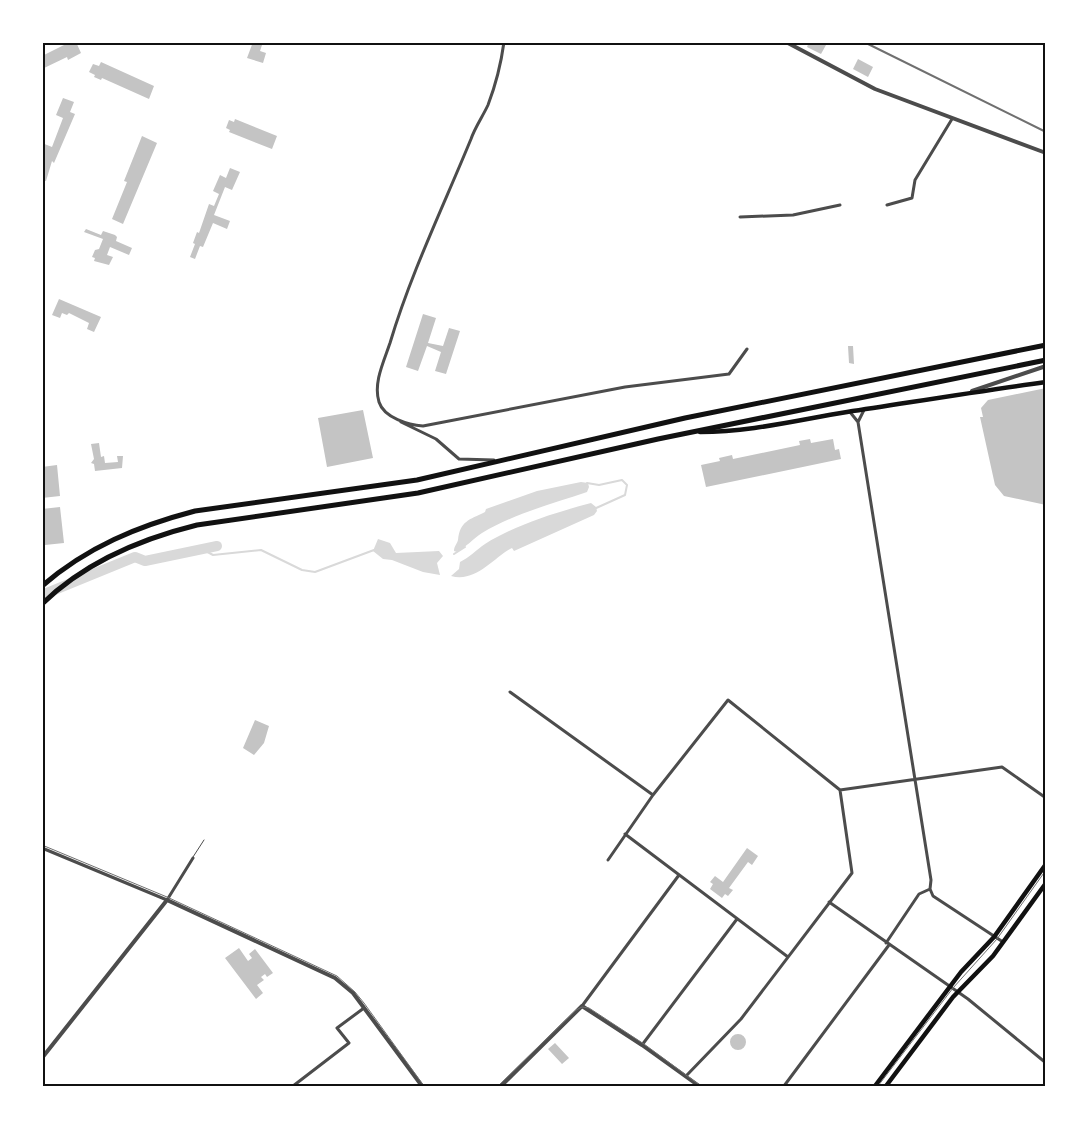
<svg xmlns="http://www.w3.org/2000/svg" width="1088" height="1129" font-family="Montserrat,sans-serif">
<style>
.water{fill:#d9d9d9}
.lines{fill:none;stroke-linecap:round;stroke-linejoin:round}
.stream{stroke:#d9d9d9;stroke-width:2}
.river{stroke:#d9d9d9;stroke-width:10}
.building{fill:#c4c4c4}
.service{stroke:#4c4c4c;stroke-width:1}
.minor{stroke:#4c4c4c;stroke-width:3}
.tertiary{stroke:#4c4c4c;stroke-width:4}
.secondary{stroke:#111;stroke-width:4.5}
.primary{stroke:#111;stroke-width:5}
.tram{stroke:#707070;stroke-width:1}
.rail{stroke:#707070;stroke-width:2}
.neatline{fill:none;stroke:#111;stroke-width:2}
</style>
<rect width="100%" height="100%" fill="#fff"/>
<path class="water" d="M 581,482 L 588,483 L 589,487 L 587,492 C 552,504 513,514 482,533 C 473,539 466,547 457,552 L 454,551 C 454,546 457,544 458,540 C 460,521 469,520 485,512 L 486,509 L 537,491 Z
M 591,503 L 596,507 L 597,511 L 594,515 L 514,551 L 512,548 C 493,558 476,583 451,576 L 459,569 L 460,562 C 470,557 476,550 485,544 C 515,525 557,512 591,503 Z
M 378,539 L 390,543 L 396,553 L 439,551 L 443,556 L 437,563 L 440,575 L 423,572 L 392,560 L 383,559 L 373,551 Z"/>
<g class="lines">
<path class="stream" d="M 587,483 L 599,485 L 622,480 L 627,485 L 625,495 L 594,509
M 202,549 L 213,555 L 261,550 L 302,570 L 315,572 L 374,550
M 454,554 L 465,547"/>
<path class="river" d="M 42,595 L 135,557 L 145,561 L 217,546"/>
</g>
<path class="building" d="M 70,42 L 76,42 L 81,53 L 68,60 L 67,57 L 42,69 L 42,56 Z
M 253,42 L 263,42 L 260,51 L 266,53 L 263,63 L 247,58 Z
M 809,42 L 826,45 L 821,54 L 807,47 Z
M 858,59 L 873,67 L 868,77 L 853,69 Z
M 101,62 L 154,86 L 149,99 L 102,78 L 101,80 L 94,77 L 95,75 L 89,72 L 93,64 L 99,66 Z
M 63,98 L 74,102 L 70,112 L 75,114 L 54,163 L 52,161 L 46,181 L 42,180 L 42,159 L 45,154 L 42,153 L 42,143 L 52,147 L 63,118 L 56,115 Z
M 235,119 L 277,136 L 272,149 L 229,132 L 230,130 L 226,128 L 229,120 L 234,122 Z
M 142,136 L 157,143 L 123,224 L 112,219 L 127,182 L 124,181 Z
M 230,168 L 240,172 L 232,190 L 225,187 L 214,215 L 230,221 L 227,229 L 213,223 L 203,247 L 200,246 L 195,259 L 190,257 L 195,244 L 193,243 L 197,232 L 199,233 L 209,204 L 214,206 L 219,194 L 213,191 L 220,175 L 226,178 Z
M 86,229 L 101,235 L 103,231 L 115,235 L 117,237 L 116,241 L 132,248 L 129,255 L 110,247 L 107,255 L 113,257 L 109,265 L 94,261 L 95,258 L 92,257 L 95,250 L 99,249 L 103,239 L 84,232 Z
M 59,299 L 101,317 L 94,332 L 87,329 L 89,323 L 69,313 L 67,315 L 62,313 L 60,318 L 52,315 Z
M 423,314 L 436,318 L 428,343 L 443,346 L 449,328 L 460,331 L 446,374 L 435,371 L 441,352 L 427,346 L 418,371 L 406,367 Z
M 848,346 L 853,346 L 854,364 L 849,363 Z
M 1046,388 L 1046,505 L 1004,496 L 995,485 L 980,417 L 983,417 L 981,408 L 988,400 Z
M 363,410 L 373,458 L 327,467 L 318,418 Z
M 810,439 L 811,443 L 833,439 L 835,450 L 839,449 L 841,459 L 706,487 L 701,465 L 720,461 L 719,458 L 732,455 L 733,459 L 800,445 L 799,441 Z
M 99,443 L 101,457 L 104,456 L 105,463 L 118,462 L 117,456 L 123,456 L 122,468 L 95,471 L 94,464 L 91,463 L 94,459 L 91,444 Z
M 57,465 L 60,496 L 42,498 L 42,467 Z
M 60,507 L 64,543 L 45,545 L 42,509 Z
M 255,720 L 269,726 L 264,743 L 254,755 L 243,748 Z
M 747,848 L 758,856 L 752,865 L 748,862 L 729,888 L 733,890 L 728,896 L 725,894 L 722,898 L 710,889 L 713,884 L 710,882 L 715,876 L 723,882 Z
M 239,948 L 248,961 L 252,958 L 249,954 L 255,949 L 273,973 L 267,977 L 265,974 L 261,977 L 264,980 L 257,985 L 263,993 L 256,999 L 225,958 Z
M730 1042a8 8 0 1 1 16 0a8 8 0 1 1-16 0Z
M 555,1043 L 569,1058 L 562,1064 L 548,1049 Z"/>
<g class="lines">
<path class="service" d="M 193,857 L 204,840"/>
<path class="minor" d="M 504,42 C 501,64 496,84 488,105 C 483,116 475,127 471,139 C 443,207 411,273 390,343 C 384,361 373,383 379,402 C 384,418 409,425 423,426 L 625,387 L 729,374 L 747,349
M 887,205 L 912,198 L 915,180 L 952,119
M 740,217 L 793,215 L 840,205
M 850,412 L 858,422 L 931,880 L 930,889 L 933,896 L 1003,942
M 401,422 L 436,439 L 459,459 L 494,460
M 858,422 L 864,410
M 510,692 L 653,795
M 625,834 L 788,957
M 42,848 L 167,900 L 193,858
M 608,860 L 653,795 L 728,700 L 840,790 L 1002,767 L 1046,798
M 829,902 L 968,999 L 1046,1063
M 886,943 L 919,894 L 930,889
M 582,1006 L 679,875
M 642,1045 L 737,919
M 686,1076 L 741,1019 L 852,873 L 840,790
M 293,1086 L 349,1043 L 337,1028 L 364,1008
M 784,1086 L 889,945"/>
<path class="tertiary" d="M 786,42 L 875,89 L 1046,153
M 972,391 L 1046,366
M 42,1058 L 167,900 L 335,978 L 353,993 L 422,1086
M 501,1086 L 582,1006 L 642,1045 L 699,1086"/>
<path class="secondary" d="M 700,432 C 751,432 797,420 847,412 C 913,402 979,391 1046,382
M 875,1086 L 961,972 L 994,937 L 1046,864
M 886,1086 L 953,997 L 993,956 L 1046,883"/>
<path class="primary" d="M 42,586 C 87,547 138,526 195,511 L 417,480 L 685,418 L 1046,345
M 42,604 C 85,562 140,539 197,525 L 418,493 L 658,439 L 1046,360"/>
<path class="tram" d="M 42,845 L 167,897 L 337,976 L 355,992 L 364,1003 L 424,1086
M 498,1086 L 576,1010 L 582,1007 L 589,1008 L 644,1044 L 701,1086
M 878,1086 L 953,988 L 997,939 L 1046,870"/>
<path class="rail" d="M 864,42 L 1046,132"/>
</g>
<rect width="1088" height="1129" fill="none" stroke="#ffffff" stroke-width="88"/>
<rect x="44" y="44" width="1000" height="1041" class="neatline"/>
</svg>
